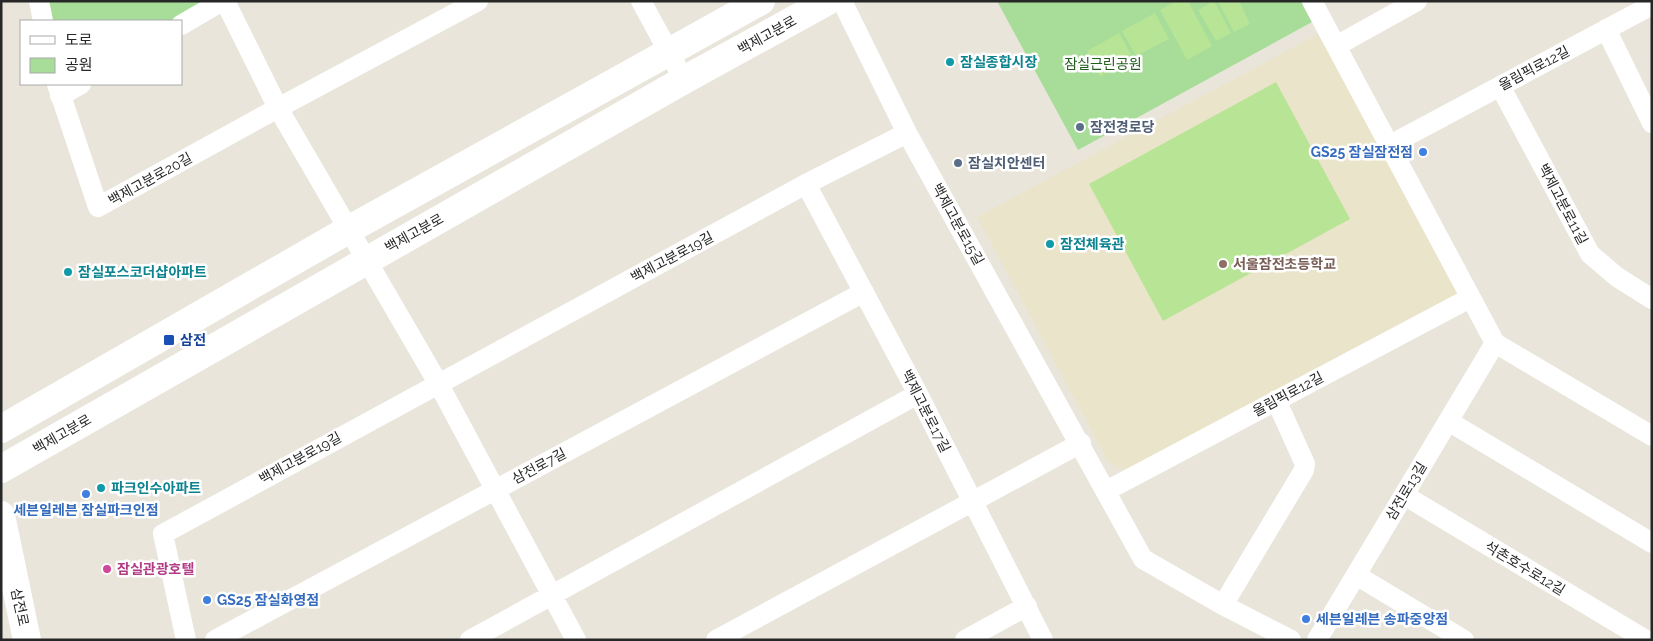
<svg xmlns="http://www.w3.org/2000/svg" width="1653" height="641" font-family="Raleway,'Noto Sans KR',sans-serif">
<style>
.education{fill:#eae4ca}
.green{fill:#a7dd99}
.pitch{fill:#b8e495}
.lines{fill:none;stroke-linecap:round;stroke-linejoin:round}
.street{stroke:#fff;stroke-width:20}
.secondary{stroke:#fff;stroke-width:28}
.culture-dot{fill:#0f9aa8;stroke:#fff;stroke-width:2}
.service-dot{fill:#5c6f8a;stroke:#fff;stroke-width:2}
.shop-dot{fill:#3f7fe0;stroke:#fff;stroke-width:2}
.education-dot{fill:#8d6e63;stroke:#fff;stroke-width:2}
.transit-dot{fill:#1a4fb4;stroke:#fff;stroke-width:2}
.hotel-dot{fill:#d1479c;stroke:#fff;stroke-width:2}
.labels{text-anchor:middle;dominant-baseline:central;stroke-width:5;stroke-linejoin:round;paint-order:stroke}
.street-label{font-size:14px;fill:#272727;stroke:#fff}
.culture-label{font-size:14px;font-weight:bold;fill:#0d838f;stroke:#fff;text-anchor:start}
.park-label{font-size:14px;fill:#225e1e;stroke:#fff}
.service-label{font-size:14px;font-weight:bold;fill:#4e5e75;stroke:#fff;text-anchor:start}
.shop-label{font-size:14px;font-weight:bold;fill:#366cbe;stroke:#fff;text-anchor:start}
.education-label{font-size:14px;font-weight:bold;fill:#785e54;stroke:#fff;text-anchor:start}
.transit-label{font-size:14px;font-weight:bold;fill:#164399;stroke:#fff;text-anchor:start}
.hotel-label{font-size:14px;font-weight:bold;fill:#b23c85;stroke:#fff;text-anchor:start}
</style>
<rect width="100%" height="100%" fill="#e9e5da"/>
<path class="education" d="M 1318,34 L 1460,296 L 1128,472 L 1109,463 L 977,217 Z"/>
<path class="green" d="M 39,1 L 222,1 L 181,21 L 43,21 Z
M 997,1 L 1301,1 L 1312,22 L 1078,150 Z"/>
<path class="pitch" d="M 1176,1 L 1188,1 L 1212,46 L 1187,60 L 1160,10 Z
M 1214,1 L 1231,33 L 1216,41 L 1198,10 Z
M 1218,1 L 1239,1 L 1250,24 L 1234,32 Z
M 1155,13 L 1169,39 L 1136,56 L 1122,31 Z
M 1119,33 L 1133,58 L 1100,76 L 1087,51 Z
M 1276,82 L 1350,219 L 1163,321 L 1089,184 Z"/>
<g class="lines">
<path class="street" d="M 39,1 L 43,21
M 225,1 L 278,108 L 438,383 L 576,640
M 641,1 L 684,80
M 842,1 L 907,133 L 1143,559 L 1223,605 L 1291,640
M 1312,1 L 1495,343 L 1652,436
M 181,25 L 222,1
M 1606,29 L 1652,123
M 1336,46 L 1417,1
M 57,84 L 98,207 L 278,108 L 478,1
M 1500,86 L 1590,254 L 1617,277 L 1652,299
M 60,96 L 81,84
M 1390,145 L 1652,5
M 806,184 L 918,394 L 1043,640
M 1448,421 L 1652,543
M 1106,491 L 1470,298
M 1404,495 L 1646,640
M 1356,575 L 1464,640
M 1223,605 L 1304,470 L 1305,464 L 1276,400
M 186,640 L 163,534 L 806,184 L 907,133
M 215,640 L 864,292
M 470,640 L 918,394
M 716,640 L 1081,443
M 965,640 L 1027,606
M 1317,640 L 1495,343"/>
<path class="secondary" d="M 1,429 L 348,230 L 761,1
M 1,469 L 684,80 L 828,1
M 1,515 L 27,640"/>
</g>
<g class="culture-dot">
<circle cx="950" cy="62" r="5"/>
<circle cx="1050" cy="244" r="5"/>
<circle cx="68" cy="272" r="5"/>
<circle cx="101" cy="488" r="5"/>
</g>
<g class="service-dot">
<circle cx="1080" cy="127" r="5"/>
<circle cx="958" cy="163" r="5"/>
</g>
<g class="shop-dot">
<circle cx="1423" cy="152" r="5"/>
<circle cx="86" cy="494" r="5"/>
<circle cx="207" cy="600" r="5"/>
<circle cx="1306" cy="619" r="5"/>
</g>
<circle class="education-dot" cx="1223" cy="264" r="5"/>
<rect class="transit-dot" x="163" y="334" width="12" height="12" rx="2.5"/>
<circle class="hotel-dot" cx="107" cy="569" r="5"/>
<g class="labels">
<g class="street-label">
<text transform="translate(767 35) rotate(-29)">백제고분로</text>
<text transform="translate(1534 68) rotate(-28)">올림픽로12길</text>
<text transform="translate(150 179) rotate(-29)">백제고분로20길</text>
<text transform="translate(1563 204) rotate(62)">백제고분로11길</text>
<text transform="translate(958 224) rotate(61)">백제고분로15길</text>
<text transform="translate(414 233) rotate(-29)">백제고분로</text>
<text transform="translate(672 257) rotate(-28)">백제고분로19길</text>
<text transform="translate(1288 394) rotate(-28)">올림픽로12길</text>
<text transform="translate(926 411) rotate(63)">백제고분로17길</text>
<text transform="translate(62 434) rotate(-30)">백제고분로</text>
<text transform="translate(300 458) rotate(-29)">백제고분로19길</text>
<text transform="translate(539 466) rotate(-28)">삼전로7길</text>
<text transform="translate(1406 491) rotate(-59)">삼전로13길</text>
<text transform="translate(1525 568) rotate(31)">석촌호수로12길</text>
<text transform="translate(20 607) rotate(78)">삼전로</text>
</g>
<g class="culture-label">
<text x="960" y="62">잠실종합시장</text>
<text x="1060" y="244">잠전체육관</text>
<text x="78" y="272">잠실포스코더샵아파트</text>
<text x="111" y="488">파크인수아파트</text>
</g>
<g class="park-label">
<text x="1103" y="64">잠실근린공원</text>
</g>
<g class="service-label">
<text x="1090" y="127">잠전경로당</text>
<text x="968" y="163">잠실치안센터</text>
</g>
<g class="shop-label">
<text x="1413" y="152" text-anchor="end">GS25 잠실잠전점</text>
<text x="86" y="510" text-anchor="middle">세븐일레븐 잠실파크인점</text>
<text x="217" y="600">GS25 잠실화영점</text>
<text x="1316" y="619">세븐일레븐 송파중앙점</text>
</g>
<g class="education-label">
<text x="1233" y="264">서울잠전초등학교</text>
</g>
<g class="transit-label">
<text x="180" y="340">삼전</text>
</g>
<g class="hotel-label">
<text x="117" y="569">잠실관광호텔</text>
</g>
</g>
<rect width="1653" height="641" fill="none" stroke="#272727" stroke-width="5"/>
<rect x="20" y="20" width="162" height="65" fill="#ffffff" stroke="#a9a9a9"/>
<rect x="30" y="36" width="25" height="8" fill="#ffffff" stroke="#a9a9a9"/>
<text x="65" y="45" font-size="15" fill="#272727">도로</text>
<rect x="30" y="58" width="25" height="15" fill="#a7dd99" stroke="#a9a9a9"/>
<text x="65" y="70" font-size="15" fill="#272727">공원</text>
</svg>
